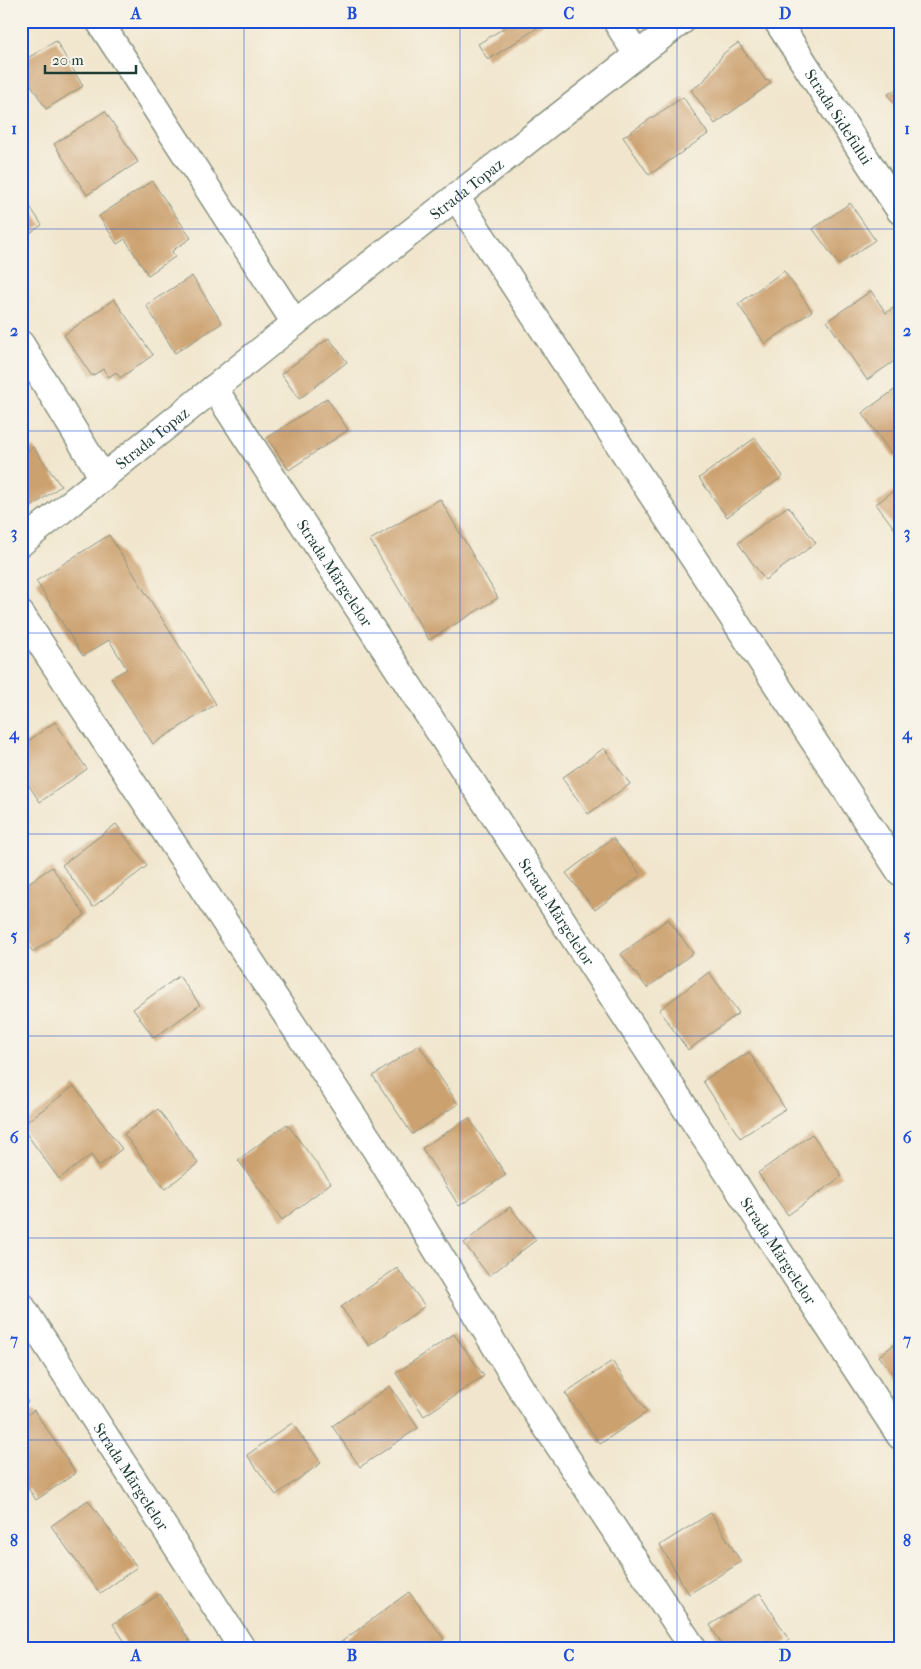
<svg xmlns="http://www.w3.org/2000/svg" width="921" height="1669" font-family="'IM FELL French Canon',serif">
<style>
.building{fill:#cca16f}
.lines{fill:none;stroke-linecap:round;stroke-linejoin:round}
.street-casing{stroke:#889280;stroke-width:29}
.street{stroke:#fff;stroke-width:26}
.grid{fill:none;stroke:#1d4ed8;stroke-width:1;stroke-opacity:0.55}
.labels{text-anchor:middle;dominant-baseline:central;stroke-width:5;stroke-linejoin:round;paint-order:stroke}
.street-label{font-size:16px;fill:#1f3d34;stroke:#f7f3e8}
.neatline{fill:none;stroke:#1d4ed8;stroke-width:2}
.grid-label{font-size:16px;text-anchor:middle;font-weight:bold;fill:#1d4ed8}
</style>
<rect width="100%" height="100%" fill="#f7f3e8"/>
<filter id="ink" filterUnits="userSpaceOnUse"><feTurbulence type="fractalNoise" baseFrequency=".02" numOctaves="2"/><feDisplacementMap in="SourceGraphic" scale="10" xChannelSelector="R" yChannelSelector="G"/><feConvolveMatrix kernelMatrix="1 2 1 2 8 2 1 2 1" color-interpolation-filters="sRGB"/></filter>
<filter id="wash" filterUnits="userSpaceOnUse"><feTurbulence type="fractalNoise" baseFrequency=".0096" numOctaves="4" result="noise"/><feDisplacementMap in="SourceGraphic" scale="20" xChannelSelector="R" yChannelSelector="G"/><feGaussianBlur stdDeviation="1.12" result="paint"/><feColorMatrix in="noise" values="0 0 0 0 0 0 0 0 0 0 0 0 0 0 0 0 0 1.4 0 .05"/><feComposite in="paint" operator="in"/></filter>
<g filter="url(#wash)">
<rect width="100%" height="100%" fill="#f1e6cd"/>
<g id="blocks">
<path class="building" d="M 500,21 L 548,21 L 488,60 L 478,44 L 504,28 Z
M 56,41 L 83,86 L 46,109 L 21,68 L 21,62 Z
M 738,43 L 766,81 L 768,79 L 771,83 L 715,124 L 691,90 L 703,82 L 724,53 Z
M 900,87 L 900,114 L 888,94 Z
M 683,97 L 708,134 L 649,175 L 623,137 Z
M 105,111 L 138,162 L 87,195 L 54,144 Z
M 152,181 L 191,238 L 172,251 L 175,257 L 148,275 L 125,239 L 117,244 L 99,216 Z
M 21,193 L 42,225 L 21,239 Z
M 850,203 L 875,240 L 839,265 L 813,229 Z
M 784,271 L 812,311 L 765,344 L 738,304 Z
M 192,276 L 222,323 L 175,353 L 146,305 Z
M 871,291 L 886,313 L 899,304 L 900,306 L 900,357 L 867,380 L 827,321 Z
M 114,299 L 153,355 L 120,378 L 116,372 L 109,377 L 103,369 L 92,376 L 64,335 Z
M 329,338 L 347,362 L 299,399 L 281,374 Z
M 900,386 L 900,453 L 894,457 L 862,413 Z
M 327,398 L 348,430 L 289,470 L 267,438 Z
M 755,438 L 783,476 L 727,517 L 699,478 Z
M 33,447 L 61,486 L 21,514 L 21,456 Z
M 900,486 L 900,536 L 876,504 Z
M 440,499 L 498,598 L 429,640 L 370,540 Z
M 788,506 L 816,543 L 765,580 L 738,543 Z
M 109,535 L 216,704 L 153,744 L 111,678 L 127,669 L 109,640 L 83,656 L 36,581 Z
M 55,722 L 87,769 L 40,802 L 21,774 L 21,746 Z
M 604,748 L 630,784 L 588,814 L 562,778 Z
M 116,824 L 147,866 L 93,907 L 62,865 Z
M 613,838 L 641,875 L 595,910 L 566,873 Z
M 52,867 L 85,915 L 33,952 L 21,935 L 21,888 Z
M 668,919 L 693,953 L 647,988 L 621,954 Z
M 709,972 L 739,1013 L 688,1050 L 659,1010 Z
M 179,976 L 200,1005 L 154,1038 L 133,1009 Z
M 419,1045 L 458,1104 L 412,1134 L 373,1076 Z
M 749,1052 L 785,1109 L 740,1138 L 703,1081 Z
M 74,1086 L 122,1149 L 99,1166 L 91,1155 L 59,1179 L 21,1126 Z
M 158,1109 L 198,1163 L 165,1189 L 124,1134 Z
M 469,1118 L 506,1175 L 459,1206 L 422,1148 Z
M 287,1124 L 331,1183 L 282,1220 L 238,1160 Z
M 812,1134 L 842,1176 L 788,1215 L 758,1173 Z
M 510,1207 L 536,1240 L 489,1276 L 464,1243 Z
M 397,1268 L 425,1306 L 369,1346 L 341,1307 Z
M 454,1334 L 484,1376 L 424,1416 L 396,1373 Z
M 900,1340 L 900,1383 L 879,1356 Z
M 612,1361 L 647,1412 L 600,1444 L 565,1393 Z
M 390,1386 L 418,1428 L 360,1467 L 332,1426 Z
M 21,1392 L 28,1402 L 21,1407 Z
M 34,1410 L 76,1473 L 36,1500 L 28,1488 L 21,1492 L 21,1419 Z
M 292,1423 L 321,1463 L 276,1495 L 247,1455 Z
M 88,1500 L 137,1567 L 100,1594 L 51,1526 Z
M 711,1513 L 741,1562 L 689,1594 L 660,1545 Z
M 409,1592 L 444,1639 L 433,1648 L 333,1648 Z
M 760,1593 L 789,1640 L 778,1648 L 724,1648 L 710,1625 Z
M 160,1594 L 194,1648 L 129,1648 L 113,1624 Z"/>
</g>
</g>
<g filter="url(#ink)">
<use href="#blocks" fill-opacity="0" stroke="#889280" stroke-width="1"/>
<g class="lines">
<g class="street-casing">
<g id="street">
<path d="M 99,21 L 295,323"/>
<path d="M 616,21 L 637,55"/>
<path id="s1" d="M 777,21 L 900,211"/>
<path d="M 456,197 L 900,872"/>
<path d="M 21,344 L 103,478"/>
<path id="s2" d="M 214,388 L 900,1436"/>
<path id="s3" d="M 21,543 L 295,323 L 637,55 L 682,21"/>
<path d="M 21,614 L 375,1149 L 525,1395 L 693,1648"/>
<path id="s4" d="M 21,1305 L 242,1648"/>
</g>
</g>
<use href="#street" class="street"/>
</g>
</g>
<path class="grid" d="M 244,21 L 244,1648M 460,21 L 460,1648M 677,21 L 677,1648M 21,229 L 900,229M 21,431 L 900,431M 21,633 L 900,633M 21,834 L 900,834M 21,1036 L 900,1036M 21,1238 L 900,1238M 21,1440 L 900,1440"/>
<g class="labels">
<g class="street-label">
<text stroke="none"><textPath href="#s1" startOffset="114">Strada Sidefului</textPath></text>
<text stroke="none"><textPath href="#s3" startOffset="569">Strada Topaz</textPath></text>
<text stroke="none"><textPath href="#s3" startOffset="168">Strada Topaz</textPath></text>
<text stroke="none"><textPath href="#s2" startOffset="221">Strada Mărgelelor</textPath></text>
<text stroke="none"><textPath href="#s2" startOffset="626">Strada Mărgelelor</textPath></text>
<text stroke="none"><textPath href="#s2" startOffset="1031">Strada Mărgelelor</textPath></text>
<text stroke="none"><textPath href="#s4" startOffset="204">Strada Mărgelelor</textPath></text>
</g>
</g>
<rect width="921" height="1669" fill="none" stroke="#f7f3e8" stroke-width="55"/>
<path d="M45 65v8h91v-8" fill="none" stroke="#1f3d34" stroke-width="2.5"/>
<text x="52" y="65" font-size="15" fill="#1f3d34" stroke="#f7f3e8" stroke-width="4" paint-order="stroke">20 m</text>
<rect x="28" y="28" width="866" height="1614" class="neatline"/>
<g class="grid-label">
<text x="136" y="19">A</text>
<text x="352" y="19">B</text>
<text x="569" y="19">C</text>
<text x="785" y="19">D</text>
<text x="14" y="134">1</text>
<text x="907" y="134">1</text>
<text x="14" y="336">2</text>
<text x="907" y="336">2</text>
<text x="14" y="538">3</text>
<text x="907" y="538">3</text>
<text x="14" y="739">4</text>
<text x="907" y="739">4</text>
<text x="14" y="941">5</text>
<text x="907" y="941">5</text>
<text x="14" y="1143">6</text>
<text x="907" y="1143">6</text>
<text x="14" y="1345">7</text>
<text x="907" y="1345">7</text>
<text x="14" y="1546">8</text>
<text x="907" y="1546">8</text>
<text x="136" y="1661">A</text>
<text x="352" y="1661">B</text>
<text x="569" y="1661">C</text>
<text x="785" y="1661">D</text>
</g>
</svg>
